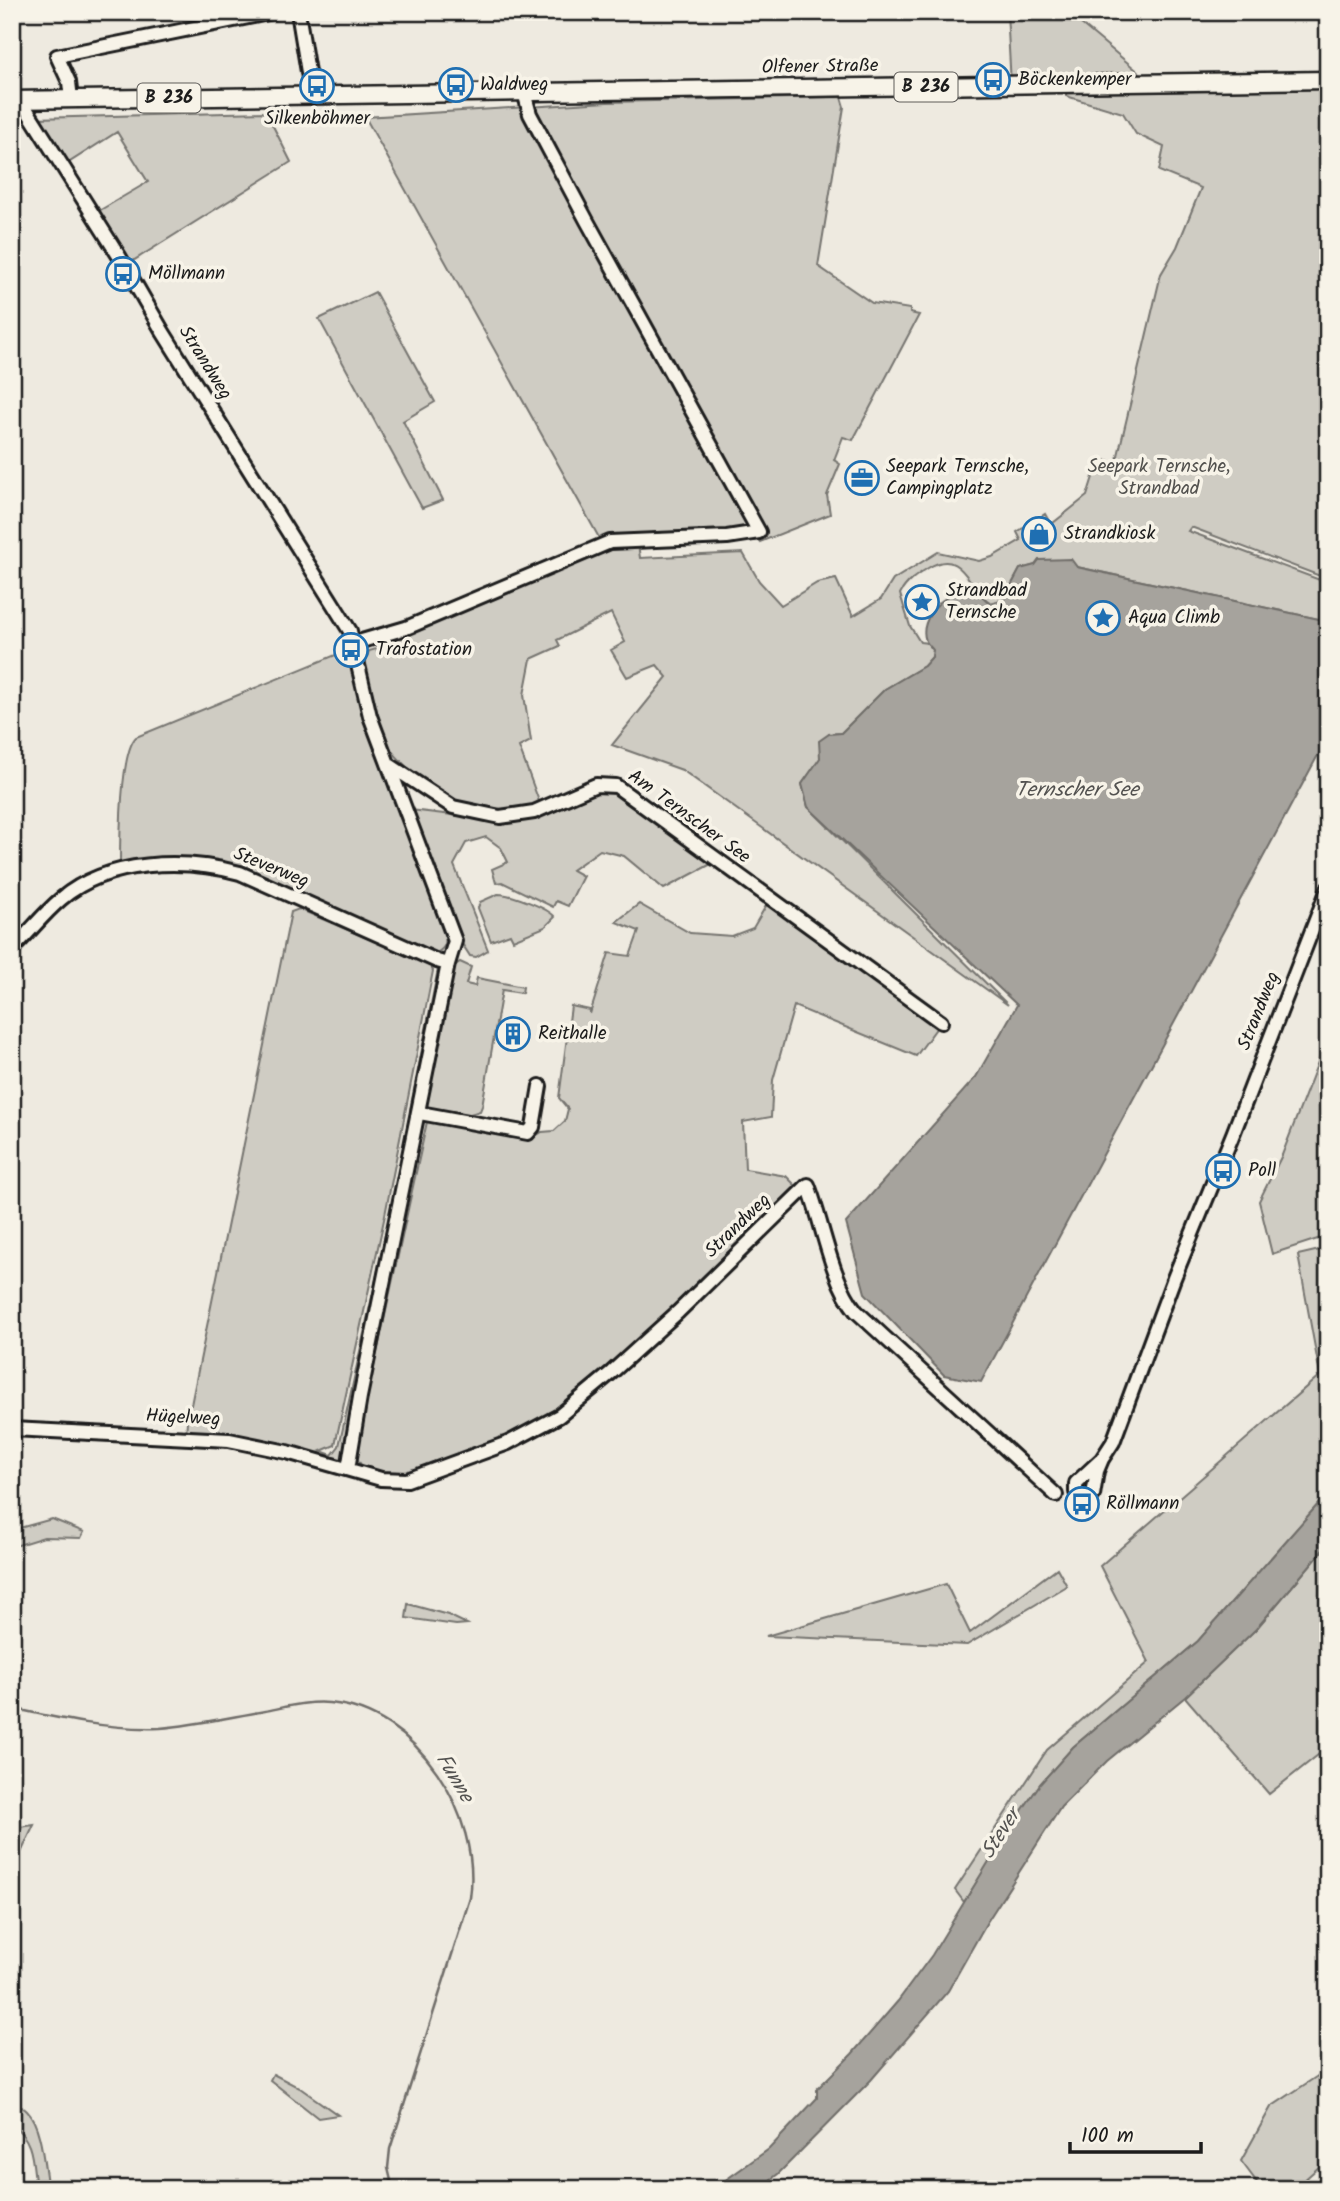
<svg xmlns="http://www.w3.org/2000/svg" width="1340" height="2201" font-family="Kalam,sans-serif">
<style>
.green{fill:#cfccc3;stroke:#767470;stroke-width:2}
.water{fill:#a6a39d;stroke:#6f6d69;stroke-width:2}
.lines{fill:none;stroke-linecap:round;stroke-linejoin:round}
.stream{stroke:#6f6d69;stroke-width:2.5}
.minor-casing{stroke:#1c1c1c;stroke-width:18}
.major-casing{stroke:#1c1c1c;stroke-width:21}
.minor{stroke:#f7f3e8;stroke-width:12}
.major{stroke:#f7f3e8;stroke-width:16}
.labels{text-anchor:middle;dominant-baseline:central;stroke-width:7;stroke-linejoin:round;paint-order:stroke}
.shield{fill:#f7f3e8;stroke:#5e5c59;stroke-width:2}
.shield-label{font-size:18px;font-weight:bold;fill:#1c1c1c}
.street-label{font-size:19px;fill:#1c1c1c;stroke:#f7f3e8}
.poi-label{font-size:19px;fill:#1c1c1c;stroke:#f7f3e8;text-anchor:start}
.park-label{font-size:19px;fill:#52514e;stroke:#f7f3e8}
.water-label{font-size:21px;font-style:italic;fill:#535250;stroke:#f7f3e8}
</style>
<rect width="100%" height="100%" fill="#eeeae0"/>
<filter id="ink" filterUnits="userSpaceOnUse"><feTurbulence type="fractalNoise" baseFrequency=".0143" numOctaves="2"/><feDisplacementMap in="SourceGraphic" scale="14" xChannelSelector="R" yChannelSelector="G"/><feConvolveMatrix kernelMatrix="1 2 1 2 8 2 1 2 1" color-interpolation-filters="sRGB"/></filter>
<g filter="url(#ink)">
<path class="green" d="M 1007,12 L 1077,12 L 1080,23 L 1152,83 L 1011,85 Z
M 1328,86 L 1328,579 L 1191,527 L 1188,531 L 1328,583 L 1328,621 L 1077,567 L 1060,560 L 1039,560 L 1036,565 L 1020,569 L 1004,599 L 991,603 C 968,590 963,546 928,568 C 917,575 906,582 900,594 L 910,626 L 920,642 L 928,643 L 933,650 L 932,657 L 924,666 L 885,689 L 841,733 L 829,734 L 821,758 L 802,784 L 808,807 L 1008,1005 L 682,770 L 612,745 L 667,677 L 657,665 L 627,677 L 611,650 L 625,642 L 611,613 L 557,640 L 560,646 L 531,659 L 524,695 L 531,741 L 519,747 L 540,804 L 505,814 L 457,805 L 416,777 L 385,744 L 365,664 L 369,651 L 380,648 L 378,640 L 602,543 L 365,117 L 607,102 L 841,97 L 844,107 L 818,266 L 872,303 L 910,309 L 910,313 L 919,315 L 853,440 L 843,437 L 834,460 L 840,464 L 827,495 L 830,514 L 760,542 L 757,535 L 638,544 L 640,558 L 743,553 L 759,581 L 781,605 L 817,583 L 836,579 L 853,616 L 881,599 L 893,580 L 938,552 L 979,561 L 992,557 L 1021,540 L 1017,532 L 1045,514 L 1050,523 L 1053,523 L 1087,496 L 1099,458 L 1116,464 L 1161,274 L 1177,247 L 1201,188 L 1159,171 L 1164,147 L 1136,134 L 1123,113 L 1066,96 L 1066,87 L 1275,89 Z
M 266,112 L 291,162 L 128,264 L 97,212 L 148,182 L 117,132 L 65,165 L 36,118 Z
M 375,292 L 435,402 L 403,421 L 443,500 L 422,508 L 319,319 Z
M 350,649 L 365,712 L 389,786 L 445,932 C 447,945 445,948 434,955 L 239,869 L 120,865 C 120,840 120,753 136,737 Z
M 616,786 L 715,862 L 664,889 L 624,856 L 600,850 L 572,870 L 583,876 L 568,906 L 556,901 L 553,907 L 502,882 L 496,883 L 492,869 L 508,862 L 501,848 L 486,837 L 466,843 L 454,865 L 488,950 L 476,957 L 470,956 L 459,939 L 410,810 L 512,822 L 596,787 Z
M 498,894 C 511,894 548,908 555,917 L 545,927 L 513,940 L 510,934 L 491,941 L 478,908 L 480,902 Z
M 770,899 L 940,1023 L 916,1056 L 794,1006 L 773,1080 L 771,1117 L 743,1122 L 745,1169 L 786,1176 L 798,1188 L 656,1326 L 559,1410 L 523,1432 L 404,1477 C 385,1475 361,1475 355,1454 L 428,1117 L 532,1138 L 542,1132 L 554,1131 L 565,1121 L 568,1109 L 559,1098 L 571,1006 L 590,1010 L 590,1014 L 609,953 L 630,956 L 639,931 L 616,922 L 639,904 L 690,933 L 732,936 L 753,928 Z
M 299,909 L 430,965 L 433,971 L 385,1215 L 335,1445 L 321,1451 L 332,1455 L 339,1446 L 388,1225 L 394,1225 L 344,1458 L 336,1462 L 186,1435 L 188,1408 L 191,1405 L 291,912 Z
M 460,962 L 471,967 L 466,984 L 475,986 L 477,978 L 523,987 L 522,993 L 502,990 L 482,1106 L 480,1111 L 464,1116 L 430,1109 L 426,1103 L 453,970 L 451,968 Z
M 438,969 L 442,972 L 417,1111 L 410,1110 Z
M 1328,1036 L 1327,1236 L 1272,1254 L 1259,1201 L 1282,1155 Z
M 1328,1248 L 1328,1493 L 1198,1641 L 1073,1747 L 1040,1784 L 964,1902 L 955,1890 L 1047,1750 L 1149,1662 L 1100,1566 L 1320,1375 L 1298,1255 Z
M 52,1519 L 84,1532 L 81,1538 L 44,1537 L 12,1547 L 12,1530 Z
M 1328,1544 L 1328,1747 L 1269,1794 L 1185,1697 L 1256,1629 Z
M 1057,1568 L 1067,1586 L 967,1645 L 766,1636 L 946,1584 L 970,1633 Z
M 408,1604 L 448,1615 L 467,1624 L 456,1625 L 406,1618 Z
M 34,1825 L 12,1872 L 12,1828 Z
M 1328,2069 L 1328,2159 L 1294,2189 L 1262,2189 L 1241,2161 L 1271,2107 Z
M 273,2074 L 300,2088 L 338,2115 L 318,2118 L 270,2080 Z
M 12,2101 C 17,2104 23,2107 27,2111 C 42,2126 44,2168 48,2189 L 36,2189 C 32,2164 35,2140 12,2125 Z"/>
<path class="water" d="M 1071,559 L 1077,567 L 1328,621 L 1328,740 L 1317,757 L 981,1382 L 944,1375 L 865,1293 L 846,1223 L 976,1077 L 1017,1005 L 808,807 L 802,784 L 820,758 L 819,741 L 829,734 L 841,733 L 885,689 L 924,666 L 932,657 L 933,650 C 931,647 927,644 926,641 C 919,624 937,599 953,595 C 962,592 968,594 976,590 L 987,601 L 992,603 L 1004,599 L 1020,569 L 1035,565 L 1039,560 Z
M 1328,1493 L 1328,1544 L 1256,1629 L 1185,1697 L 1107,1761 L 1061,1807 L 987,1922 L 948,1991 L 871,2080 L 778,2174 L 758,2189 L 713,2189 L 769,2149 L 817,2098 L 817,2089 L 852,2054 L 898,2001 L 932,1955 L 1002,1840 L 1040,1784 L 1073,1747 L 1198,1641 Z"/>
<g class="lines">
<path class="stream" d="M 12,1708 C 60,1719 111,1730 160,1728 C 195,1725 230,1717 265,1711 C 286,1707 308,1701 329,1703 C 417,1710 482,1816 470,1898 L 390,2149 L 388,2168 L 393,2189"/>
<g class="minor-casing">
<path id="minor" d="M 298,12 L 312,96
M 71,99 L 69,82 L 57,56 L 273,12
M 26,100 L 27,110 L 119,256 L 163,332 L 350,631 L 370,716 L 455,941 L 448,964 L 360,1397 L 348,1469
M 355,643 L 406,628 L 610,542 L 727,537 L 759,532 L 587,221 L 530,114 L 524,92
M 388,764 L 453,807 L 500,817 L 534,812 L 596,785 L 616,786 L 941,1022
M 12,949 C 29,933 43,914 61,899 C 108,859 184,858 240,873 L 437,961 L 448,964
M 420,1113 L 528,1133 L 533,1127 L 540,1086
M 12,1429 L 229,1440 L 287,1452 L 381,1479 L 407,1480 L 508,1443 L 559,1416 L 612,1372 L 678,1312 L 808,1185 C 823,1224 831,1280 856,1311 L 1056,1495
M 1102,1459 L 1097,1471 L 1093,1495 L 1087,1499 L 1080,1497 L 1076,1492 L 1076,1483 L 1102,1459 L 1113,1442 L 1174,1278 L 1233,1134 L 1328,889"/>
</g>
<g class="major-casing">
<path id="major" d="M 12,100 L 1328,80"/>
</g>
<use href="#minor" class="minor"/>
<use href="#major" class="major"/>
</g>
</g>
<defs>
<g id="bus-ring" transform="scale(1.75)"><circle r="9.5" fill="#f7f3e8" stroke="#1f6fb2" stroke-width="1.5"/><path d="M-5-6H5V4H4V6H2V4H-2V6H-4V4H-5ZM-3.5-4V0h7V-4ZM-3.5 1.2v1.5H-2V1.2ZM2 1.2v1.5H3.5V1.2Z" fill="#1f6fb2"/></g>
<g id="office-ring" transform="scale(1.75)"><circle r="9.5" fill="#f7f3e8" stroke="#1f6fb2" stroke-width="1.5"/><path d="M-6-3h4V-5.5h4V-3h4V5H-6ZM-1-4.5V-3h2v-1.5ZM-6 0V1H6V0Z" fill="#1f6fb2"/></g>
<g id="shop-ring" transform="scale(1.75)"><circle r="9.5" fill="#f7f3e8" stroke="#1f6fb2" stroke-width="1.5"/><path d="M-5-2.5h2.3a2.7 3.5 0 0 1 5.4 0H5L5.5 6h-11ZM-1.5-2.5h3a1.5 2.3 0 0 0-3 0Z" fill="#1f6fb2"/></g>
<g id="sight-ring" transform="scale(1.75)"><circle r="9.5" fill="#f7f3e8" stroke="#1f6fb2" stroke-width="1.5"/><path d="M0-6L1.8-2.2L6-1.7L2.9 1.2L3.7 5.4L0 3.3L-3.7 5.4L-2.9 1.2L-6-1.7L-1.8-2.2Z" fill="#1f6fb2"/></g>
<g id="building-ring" transform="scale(1.75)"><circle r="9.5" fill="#f7f3e8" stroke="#1f6fb2" stroke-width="1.5"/><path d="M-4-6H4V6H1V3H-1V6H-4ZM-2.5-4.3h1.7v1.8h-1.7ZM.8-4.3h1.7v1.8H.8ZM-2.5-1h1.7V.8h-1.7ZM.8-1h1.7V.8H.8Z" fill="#1f6fb2"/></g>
</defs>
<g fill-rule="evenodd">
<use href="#bus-ring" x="993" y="80"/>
<use href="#bus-ring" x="456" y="85"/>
<use href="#bus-ring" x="317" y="86"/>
<use href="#bus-ring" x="123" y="274"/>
<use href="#office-ring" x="862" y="478"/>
<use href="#shop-ring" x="1039" y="534"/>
<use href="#sight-ring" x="922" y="602"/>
<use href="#sight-ring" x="1103" y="618"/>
<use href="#bus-ring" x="351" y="650"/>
<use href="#building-ring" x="513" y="1034"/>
<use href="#bus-ring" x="1223" y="1171"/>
<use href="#bus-ring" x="1082" y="1504"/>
</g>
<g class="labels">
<g class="shield">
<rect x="894.5" y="72.5" width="63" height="29" rx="5"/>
<rect x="137.5" y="83.5" width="63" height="29" rx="5"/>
</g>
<g class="shield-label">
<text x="926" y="87">B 236</text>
<text x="169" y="98">B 236</text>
</g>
<g class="street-label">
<text transform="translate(820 67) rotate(-1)">Olfener Straße</text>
<text transform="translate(205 363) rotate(58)">Strandweg</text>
<text transform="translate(689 817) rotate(36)">Am Ternscher See</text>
<text transform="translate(271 868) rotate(22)">Steverweg</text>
<text transform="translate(1259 1011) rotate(-68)">Strandweg</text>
<text transform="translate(738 1226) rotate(-44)">Strandweg</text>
<text transform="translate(183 1418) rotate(3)">Hügelweg</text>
</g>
<g class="poi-label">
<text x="1018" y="80">Böckenkemper</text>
<text x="480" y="85">Waldweg</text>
<text x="317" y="119" text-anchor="middle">Silkenböhmer</text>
<text x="148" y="274">Möllmann</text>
<text x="886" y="467">Seepark Ternsche,<tspan x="886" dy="22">Campingplatz</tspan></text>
<text x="1064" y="534">Strandkiosk</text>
<text x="946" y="591">Strandbad<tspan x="946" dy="22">Ternsche</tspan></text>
<text x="1128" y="618">Aqua Climb</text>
<text x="376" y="650">Trafostation</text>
<text x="538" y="1034">Reithalle</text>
<text x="1248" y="1171">Poll</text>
<text x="1106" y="1504">Röllmann</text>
</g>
<g class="park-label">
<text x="1159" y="467">Seepark Ternsche,<tspan x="1159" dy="22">Strandbad</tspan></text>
</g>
<g class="water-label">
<text x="1077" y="790">Ternscher See</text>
<text transform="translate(454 1778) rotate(59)">Funne</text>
<text transform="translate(1001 1834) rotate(-57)">Stever</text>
</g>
</g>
<rect width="1340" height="2201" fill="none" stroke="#f7f3e8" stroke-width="42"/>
<rect x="21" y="21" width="1298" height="2159" fill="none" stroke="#1c1c1c" stroke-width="2.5" filter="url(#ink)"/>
<path d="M1070 2142v10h131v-10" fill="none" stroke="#1c1c1c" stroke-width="3.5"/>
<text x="1081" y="2142" font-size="21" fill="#1c1c1c" stroke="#f7f3e8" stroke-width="5" paint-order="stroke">100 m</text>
</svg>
